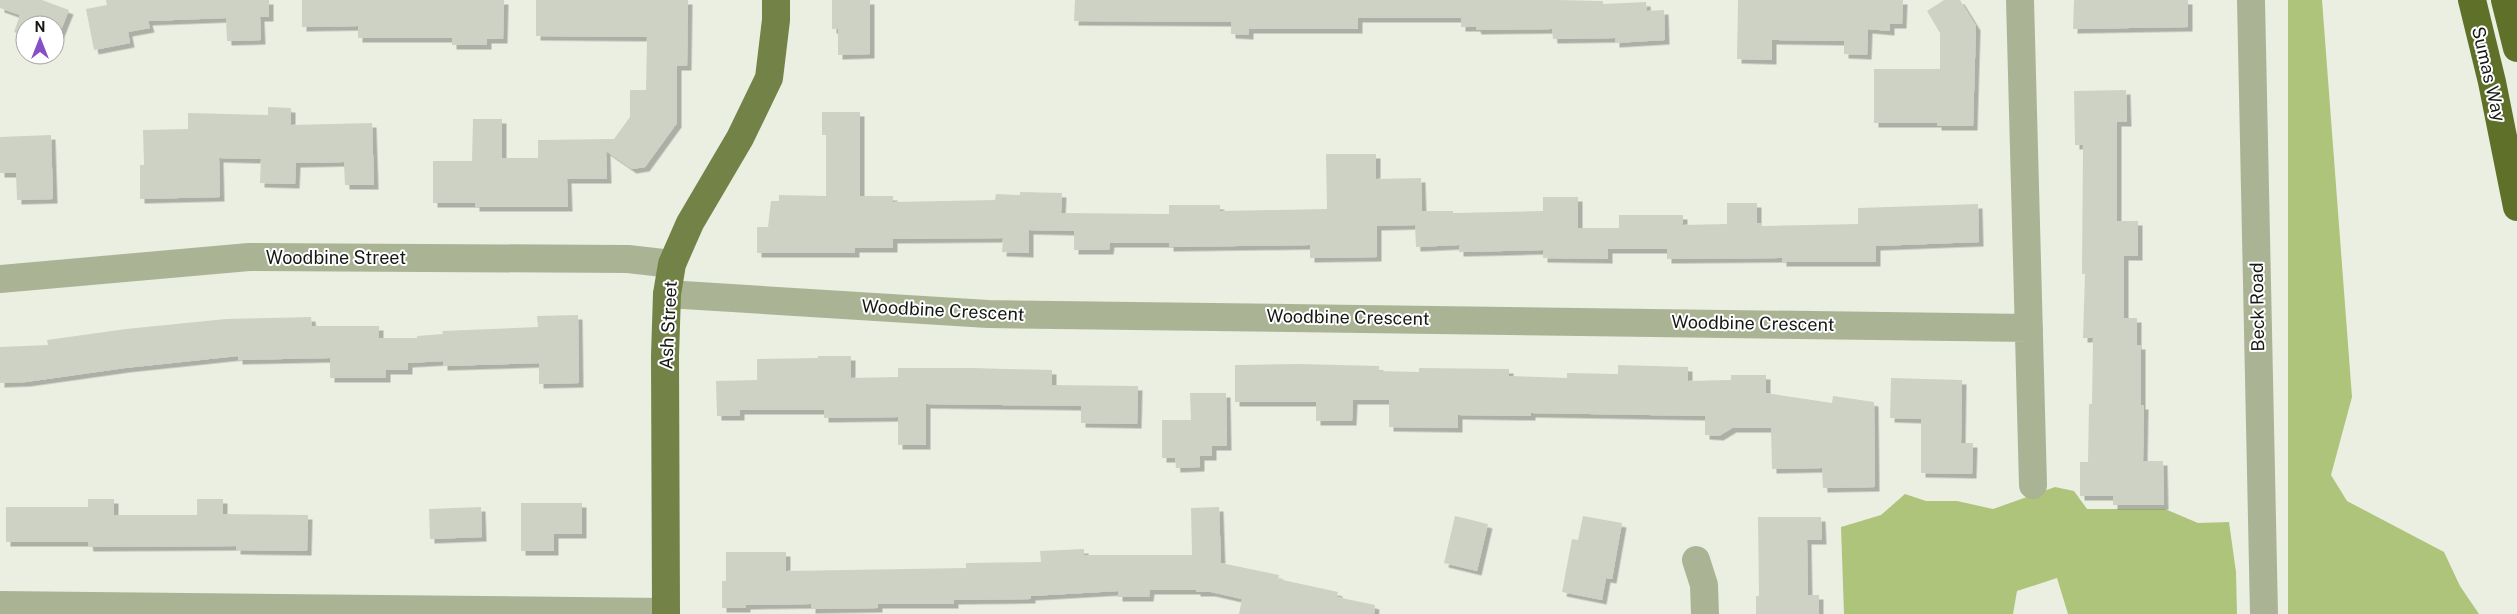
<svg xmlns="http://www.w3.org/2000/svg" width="2517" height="614" font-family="'Public Sans',sans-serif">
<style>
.forest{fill:#afc47b}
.building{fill:#ced2c5;filter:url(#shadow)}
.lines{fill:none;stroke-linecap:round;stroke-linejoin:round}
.minor{stroke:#aab495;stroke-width:28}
.major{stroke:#738348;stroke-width:28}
.highway{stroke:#5f7129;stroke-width:28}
.labels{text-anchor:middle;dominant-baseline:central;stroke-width:4;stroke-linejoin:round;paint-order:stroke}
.street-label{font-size:18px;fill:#171814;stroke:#fff}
</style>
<defs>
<filter id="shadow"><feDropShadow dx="4.5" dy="4.5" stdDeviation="0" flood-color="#0004"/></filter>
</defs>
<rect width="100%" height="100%" fill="#ebefe2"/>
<path class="forest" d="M 2288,0 L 2322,0 L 2352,397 L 2331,475 L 2347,501 L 2444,552 L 2460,586 L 2479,614 L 2288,614 Z
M 2055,487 L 2074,491 L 2087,509 L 2165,509 L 2198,523 L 2229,522 L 2236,572 L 2237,614 L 2068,614 L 2057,578 L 2017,591 L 2013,614 L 1844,614 L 1841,527 L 1881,515 L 1905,494 L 1926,501 L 1957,501 L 1993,509 Z"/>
<path class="building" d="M 0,0 L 42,0 L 69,10 L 55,45 L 55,25 L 25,25 L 25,36 L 14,32 L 20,15 L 0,8 Z
M 106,0 L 269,0 L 269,17 L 260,17 L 261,40 L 227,41 L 226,18 L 148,21 L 150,28 L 128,32 L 130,43 L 94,50 L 86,9 L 107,5 Z
M 302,0 L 504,0 L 503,39 L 487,39 L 487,45 L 452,45 L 452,38 L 358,38 L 358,26 L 302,27 Z
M 536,0 L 688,0 L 687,66 L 677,66 L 677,123 L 645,167 L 632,169 L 606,151 L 607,179 L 567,179 L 568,207 L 475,207 L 475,203 L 433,203 L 433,161 L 472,161 L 473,119 L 502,119 L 502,158 L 538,158 L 538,140 L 614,139 L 630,117 L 630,90 L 646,90 L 647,37 L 536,36 Z
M 832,0 L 870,0 L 870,54 L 838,55 L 838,29 L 832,29 Z
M 1075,0 L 1555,0 L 1603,1 L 1603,4 L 1646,2 L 1647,11 L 1664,10 L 1665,40 L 1615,43 L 1615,38 L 1553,39 L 1552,29 L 1477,30 L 1476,27 L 1461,27 L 1461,18 L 1358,18 L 1358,29 L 1249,29 L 1249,35 L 1231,34 L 1231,22 L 1074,21 Z
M 1738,0 L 1903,0 L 1902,24 L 1890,24 L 1890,31 L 1868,29 L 1867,55 L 1844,54 L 1844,41 L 1772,40 L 1772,60 L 1737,59 Z
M 1944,0 L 1960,0 L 1976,26 L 1973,126 L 1937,126 L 1937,123 L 1874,123 L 1874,69 L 1940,69 L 1940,33 L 1927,11 Z
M 2074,0 L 2188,0 L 2188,27 L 2073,29 Z
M 2126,90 L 2127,122 L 2117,122 L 2117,221 L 2138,221 L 2138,256 L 2124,256 L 2124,318 L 2137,318 L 2137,345 L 2141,345 L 2141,405 L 2144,405 L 2143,461 L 2163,461 L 2164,505 L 2113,505 L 2113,496 L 2080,496 L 2080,462 L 2088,462 L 2089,404 L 2092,404 L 2093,338 L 2083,338 L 2085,274 L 2082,274 L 2083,145 L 2075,145 L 2074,91 Z
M 268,107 L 291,108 L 291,125 L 372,123 L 374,185 L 345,185 L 344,162 L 296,163 L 295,184 L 260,183 L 261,159 L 219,158 L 220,197 L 140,199 L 140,165 L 144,165 L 143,130 L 188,129 L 188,113 L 268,115 Z
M 822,112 L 860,112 L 860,196 L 893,196 L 893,202 L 995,200 L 996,194 L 1020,195 L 1020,192 L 1062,193 L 1061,213 L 1169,214 L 1169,205 L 1220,205 L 1220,211 L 1327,209 L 1326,154 L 1376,154 L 1376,179 L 1421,178 L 1422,211 L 1453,211 L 1453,213 L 1543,211 L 1543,197 L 1578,197 L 1578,228 L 1619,228 L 1619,215 L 1683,215 L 1683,225 L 1727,224 L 1727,203 L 1757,203 L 1757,223 L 1762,223 L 1762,226 L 1858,224 L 1858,208 L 1978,204 L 1979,242 L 1876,246 L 1876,262 L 1782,262 L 1782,258 L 1667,259 L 1667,249 L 1608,249 L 1608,259 L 1543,258 L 1543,250 L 1459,252 L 1459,245 L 1416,247 L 1415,225 L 1377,226 L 1377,257 L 1310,258 L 1310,245 L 1169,247 L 1169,243 L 1110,243 L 1109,250 L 1074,250 L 1074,231 L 1029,230 L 1029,253 L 1002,252 L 1003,238 L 893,239 L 893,248 L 855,248 L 855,253 L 757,253 L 757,227 L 768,227 L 771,201 L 779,201 L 779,195 L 826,196 L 826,135 L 822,135 Z
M 51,135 L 53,199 L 17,200 L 16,173 L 0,173 L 0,137 Z
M 578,315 L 579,383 L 539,384 L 539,363 L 443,366 L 443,361 L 408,363 L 408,370 L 386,370 L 386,378 L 330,378 L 330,358 L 238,360 L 238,356 L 125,368 L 26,382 L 0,383 L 0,347 L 48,345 L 47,340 L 126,329 L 226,319 L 311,317 L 312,326 L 379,326 L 379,338 L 417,338 L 417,336 L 443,334 L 442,331 L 538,327 L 537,316 Z
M 818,356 L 851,356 L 851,378 L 898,377 L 898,368 L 972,368 L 1052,370 L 1052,385 L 1138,386 L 1137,424 L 1081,423 L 1081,406 L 926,404 L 926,445 L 898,445 L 898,417 L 824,418 L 824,410 L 740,410 L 740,416 L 717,416 L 716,381 L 757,380 L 757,359 L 818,358 Z
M 1300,364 L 1379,366 L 1379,371 L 1419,372 L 1419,368 L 1509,369 L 1509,376 L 1567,378 L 1567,373 L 1618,374 L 1618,365 L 1688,367 L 1688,381 L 1731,380 L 1731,375 L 1766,375 L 1766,393 L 1832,403 L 1833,396 L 1874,402 L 1875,487 L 1823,488 L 1822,468 L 1772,469 L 1771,428 L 1732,428 L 1719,436 L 1705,435 L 1705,416 L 1531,413 L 1531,416 L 1458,415 L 1458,428 L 1389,427 L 1389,400 L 1353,400 L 1352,421 L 1316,421 L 1316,402 L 1235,402 L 1235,365 Z
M 1891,378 L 1962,380 L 1961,443 L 1973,443 L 1972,474 L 1921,473 L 1921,419 L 1890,418 Z
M 1190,393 L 1226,393 L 1227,446 L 1212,446 L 1212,456 L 1200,456 L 1200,467 L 1176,468 L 1175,458 L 1162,458 L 1162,420 L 1191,420 Z
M 88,499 L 114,499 L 114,515 L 197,515 L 197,499 L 223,499 L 223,514 L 308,515 L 307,551 L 236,550 L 236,546 L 89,547 L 88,542 L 6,542 L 6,507 L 88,507 Z
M 521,503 L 582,503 L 582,534 L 554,534 L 554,551 L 521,551 Z
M 481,507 L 482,537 L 430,539 L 429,509 Z
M 1219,507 L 1221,563 L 1279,575 L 1278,579 L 1338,592 L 1337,597 L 1375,605 L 1374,614 L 1239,614 L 1242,599 L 1211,592 L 1196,592 L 1196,590 L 1150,590 L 1149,597 L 1118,597 L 1118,591 L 1031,596 L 1031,599 L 954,600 L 954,604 L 878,604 L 878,608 L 811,609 L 811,604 L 746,605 L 746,608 L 722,608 L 722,581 L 726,581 L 726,552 L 786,552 L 786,571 L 966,568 L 966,563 L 1041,562 L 1040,551 L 1084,549 L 1084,555 L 1192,555 L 1191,508 Z
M 1455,516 L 1488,524 L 1477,571 L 1444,563 Z
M 1583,516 L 1622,523 L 1612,579 L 1606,578 L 1602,600 L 1562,592 L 1572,539 L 1578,540 Z
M 1758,517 L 1821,517 L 1822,540 L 1807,540 L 1808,595 L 1819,595 L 1819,614 L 1756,614 L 1756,596 L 1759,596 Z"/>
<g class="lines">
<path class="minor" d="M 2020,0 L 2033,485
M 2251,0 L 2264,614
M 0,279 L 249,257 L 628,259 L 672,264
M 667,294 L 988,314 L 2029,328
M 1696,560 L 1704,585 L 1705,614
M 0,605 L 666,612"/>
<path class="major" d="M 666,614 L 665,356 L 667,294 L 672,264 L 690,223 L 740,138 L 769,78 L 776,20 L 776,0"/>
<path class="highway" d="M 2472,0 L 2492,82 L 2517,207
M 2505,0 L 2517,48"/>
</g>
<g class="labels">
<g class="street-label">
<text transform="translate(2489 74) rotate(77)">Sumas Way</text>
<text x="336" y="257">Woodbine Street</text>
<text transform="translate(2257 307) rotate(-91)">Beck Road</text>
<text transform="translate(943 310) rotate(3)">Woodbine Crescent</text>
<text transform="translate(1348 317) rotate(1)">Woodbine Crescent</text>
<text transform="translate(1753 323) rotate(1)">Woodbine Crescent</text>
<text transform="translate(668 325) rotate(-87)">Ash Street</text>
</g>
</g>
<g transform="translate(40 40)"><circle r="24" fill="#ffffff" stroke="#a2a3a1"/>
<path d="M0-4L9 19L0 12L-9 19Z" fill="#854fc7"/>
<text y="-8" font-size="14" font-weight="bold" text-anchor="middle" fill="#171814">N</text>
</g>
</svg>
